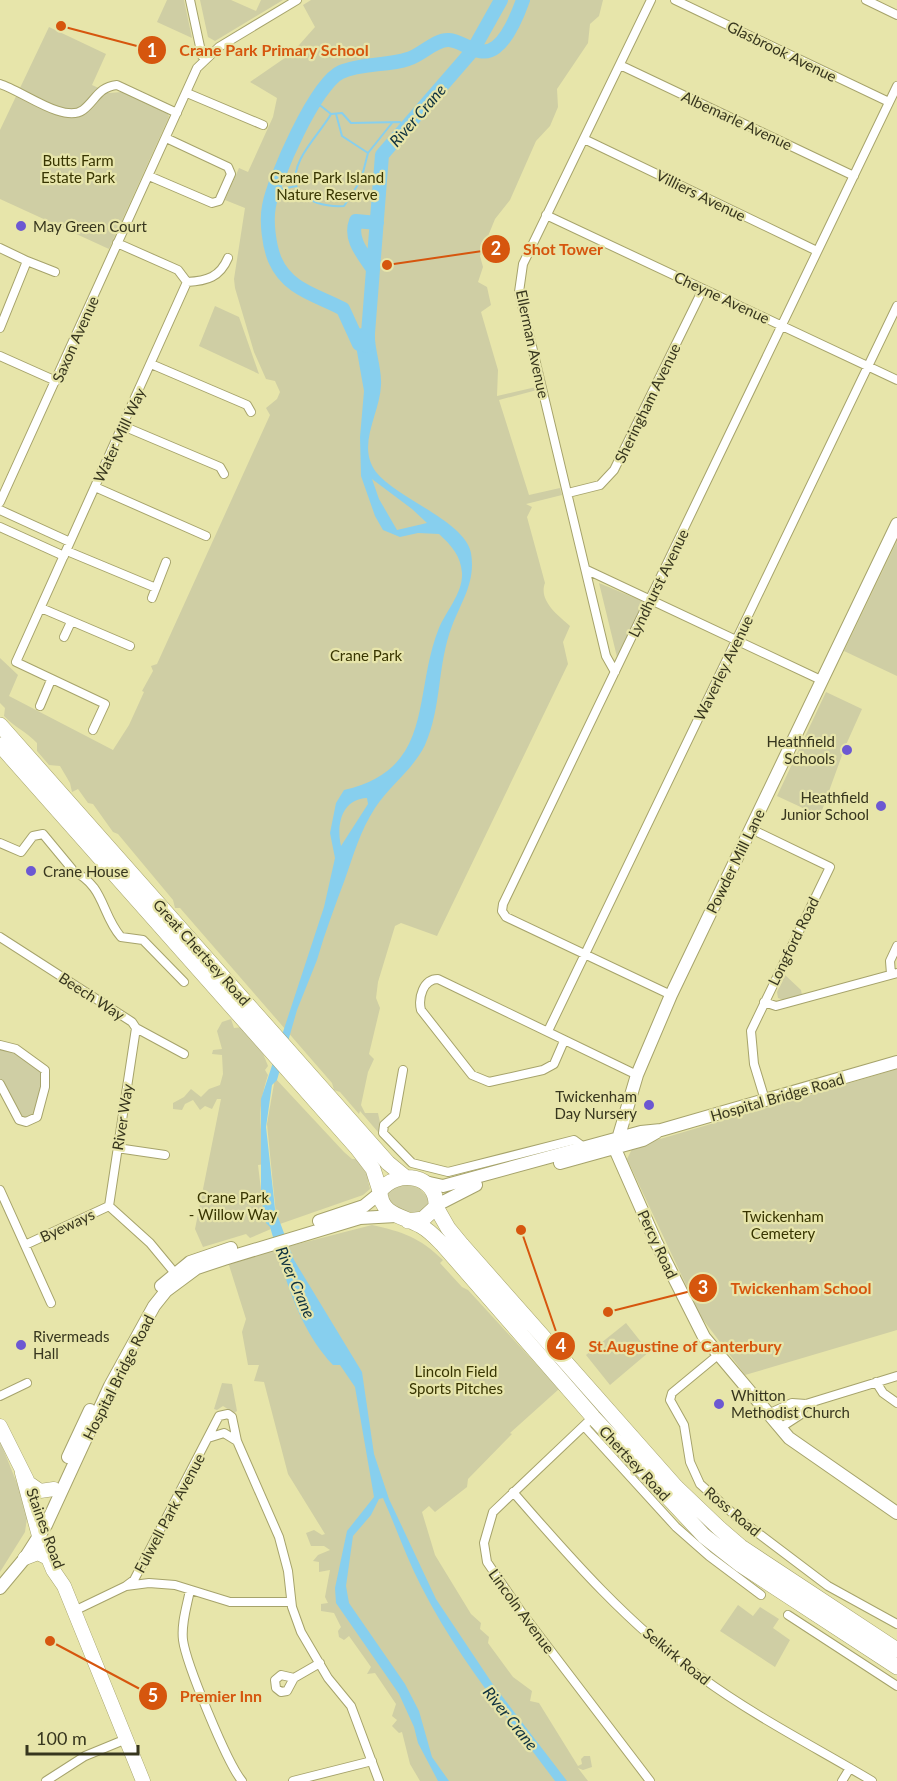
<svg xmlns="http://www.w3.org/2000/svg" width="897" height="1781" font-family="Lato,sans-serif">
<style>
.green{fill:#cfcea4}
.water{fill:#87cfee;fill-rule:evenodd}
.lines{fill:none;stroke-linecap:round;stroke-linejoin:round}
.stream{stroke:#87cfee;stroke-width:2}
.river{stroke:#87cfee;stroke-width:14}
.street-casing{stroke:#a6a36b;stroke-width:10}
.secondary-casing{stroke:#a6a36b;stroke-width:14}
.primary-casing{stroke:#a6a36b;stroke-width:15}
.highway-casing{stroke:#a6a36b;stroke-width:16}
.street{stroke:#fff;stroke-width:8}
.secondary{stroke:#fff;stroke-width:12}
.primary{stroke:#fff;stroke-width:14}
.highway{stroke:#fff;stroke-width:15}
.poi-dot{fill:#6c58d2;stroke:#e7e5aa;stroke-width:2}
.labels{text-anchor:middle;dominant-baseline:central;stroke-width:4.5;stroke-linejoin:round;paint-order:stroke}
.street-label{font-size:15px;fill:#37361e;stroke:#e7e5aa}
.park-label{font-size:15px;fill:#383501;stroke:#e7e5aa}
.poi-label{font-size:15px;fill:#37361e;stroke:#e7e5aa;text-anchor:start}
.water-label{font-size:16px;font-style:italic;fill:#0f323f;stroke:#e7e5aa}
.leader{fill:none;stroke:#d6560e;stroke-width:2}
.callout-dot{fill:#d6560e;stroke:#e7e5aa;stroke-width:2}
.mark-label{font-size:18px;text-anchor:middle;font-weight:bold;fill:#fff}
.callout-label{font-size:16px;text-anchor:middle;font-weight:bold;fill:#d6560e;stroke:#e7e5aa;stroke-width:4.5;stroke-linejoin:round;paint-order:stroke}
</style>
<rect width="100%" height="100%" fill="#e7e5aa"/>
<path class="green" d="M 167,0 L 184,0 L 192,38 L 157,22 Z
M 200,0 L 231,0 L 256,11 L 261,0 L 283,0 L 215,41 L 208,37 Z
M 311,0 L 603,0 L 599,16 L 590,24 L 588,43 L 557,89 L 558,107 L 550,126 L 536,141 L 510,200 L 495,219 L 480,256 L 483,267 L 478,282 L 487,287 L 491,305 L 481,312 L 498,370 L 497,396 L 536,387 L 537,390 L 499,400 L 529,495 L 560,488 L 562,495 L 526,504 L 532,507 L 527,517 L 545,583 C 538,601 559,616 570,626 L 563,642 L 568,664 L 437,936 L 401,923 L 395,926 L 378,982 L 376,998 L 380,1008 L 369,1054 L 374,1059 L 368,1072 L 361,1105 L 365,1113 L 378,1113 L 382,1132 L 398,1151 L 395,1152 L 360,1111 L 359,1114 L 340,1092 L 334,1090 L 332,1083 L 180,908 L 175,908 L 173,900 L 118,834 L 113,832 L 93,804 L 88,803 L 78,789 L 72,792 L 70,783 L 60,766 L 49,765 L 37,751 L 37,743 C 27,732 14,727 4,716 L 5,708 L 0,703 L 0,658 L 18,675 L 9,696 L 113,750 L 129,725 L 144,692 L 142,691 L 153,671 L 151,666 L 157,664 L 270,415 L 266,408 L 277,399 L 280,392 L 275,381 L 266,379 L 254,352 L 235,288 L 234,279 L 245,208 L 225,200 L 239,168 L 248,172 L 273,117 L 277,98 L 250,82 L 292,53 L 315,27 L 303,5 Z
M 49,27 L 106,54 L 92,85 L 109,93 L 122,92 L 168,113 L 169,117 L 109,249 L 0,199 L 0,130 Z
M 215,306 L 239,317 L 259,374 L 199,346 Z
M 897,541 L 897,676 L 844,651 Z
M 599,583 L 647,603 L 618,661 Z
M 826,692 L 862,709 L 845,747 L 820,816 L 777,796 Z
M 785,975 L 801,990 L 802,995 L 783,1000 L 778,998 L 777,992 Z
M 231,1019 L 234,1028 L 244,1027 L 262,1051 L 268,1066 L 265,1070 L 268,1075 C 256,1112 261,1127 265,1164 L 258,1165 L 263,1206 L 271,1229 L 250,1238 L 246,1234 L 203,1247 L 195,1229 L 221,1099 L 217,1099 L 212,1109 L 205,1106 L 200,1110 L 193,1100 L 185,1104 L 182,1110 L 173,1109 L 173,1103 L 184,1097 L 191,1089 L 201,1097 L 209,1089 L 220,1085 L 223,1074 L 222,1055 L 212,1054 L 213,1050 L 222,1049 L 217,1031 L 222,1022 Z
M 0,1045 L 7,1045 L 45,1070 L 37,1117 L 19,1120 L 0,1084 Z
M 897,1069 L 897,1330 L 745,1375 L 701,1317 L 627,1159 L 633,1147 Z
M 275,1078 L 344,1152 L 352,1159 L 356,1159 L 366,1173 L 371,1175 L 368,1181 L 370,1189 L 363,1195 L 277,1225 L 267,1124 Z
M 406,1183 L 420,1189 L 429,1199 L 427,1210 C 410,1215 391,1212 387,1192 Z
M 372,1225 C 403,1232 419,1237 443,1260 L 440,1263 L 462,1287 L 468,1290 L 559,1389 L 510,1433 L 512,1434 L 468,1479 L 467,1487 L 435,1512 L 429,1506 L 422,1512 L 435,1555 L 471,1614 L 481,1623 L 480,1629 L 489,1637 L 488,1643 L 513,1677 L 532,1691 L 530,1701 L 539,1703 L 578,1766 L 582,1764 L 581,1759 L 584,1756 L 590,1756 L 592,1767 L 583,1770 L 578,1768 L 588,1781 L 420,1781 L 410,1764 L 402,1732 L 399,1733 L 392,1726 L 397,1720 L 392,1716 L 396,1704 L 375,1673 L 367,1674 L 371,1667 L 349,1636 L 344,1640 L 339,1637 L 338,1631 L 341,1627 L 334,1613 L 321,1611 L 321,1604 L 328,1603 L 325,1597 L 330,1570 L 319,1572 L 319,1562 L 313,1561 L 318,1555 L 330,1550 L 324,1546 L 311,1546 L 306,1533 L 314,1530 L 322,1535 L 325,1534 L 288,1474 L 264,1382 L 254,1381 L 259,1365 L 248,1365 L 242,1332 L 246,1319 L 228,1262 Z
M 626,1323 L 649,1352 L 610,1385 L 586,1355 Z
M 222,1383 L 232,1384 L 237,1411 L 234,1413 L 223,1406 L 217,1410 L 214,1409 Z
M 0,1441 L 28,1511 L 25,1532 L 0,1572 Z
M 738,1605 L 753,1616 L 760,1607 L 779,1619 L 773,1628 L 790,1640 L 775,1667 L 720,1631 Z"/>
<path class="water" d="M 375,327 C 373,347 382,366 381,385 C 380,414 356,445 376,472 C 396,498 465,521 471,553 C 476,582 461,602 452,626 C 437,665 442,707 425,745 C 412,771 390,785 375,808 C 360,831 354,854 345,879 C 335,906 325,932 317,960 L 297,1010 L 277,1080 L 272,1085 L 266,1127 L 275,1209 L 294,1260 L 362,1372 L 374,1454 L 389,1499 L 436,1599 L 492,1683 L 567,1781 L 555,1781 C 508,1718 457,1657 421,1586 C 406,1557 396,1527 383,1498 L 379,1499 L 371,1515 L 353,1536 L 346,1586 L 349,1603 L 405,1684 L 419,1711 L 432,1757 L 449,1781 L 438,1781 L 418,1743 L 414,1727 L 399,1694 L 336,1603 L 335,1588 L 347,1531 L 374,1497 L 355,1387 L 340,1365 L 333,1365 C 297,1327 285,1276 270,1227 L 266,1223 L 261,1198 L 261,1099 L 324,907 L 335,858 L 330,833 L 336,803 L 344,790 C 436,769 412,695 439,628 C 446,611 463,593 462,573 C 461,556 451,545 439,534 L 418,533 L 400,537 L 383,530 L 375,516 L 361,476 L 360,437 L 364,391 L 353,329 ZM 372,479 L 412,509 L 427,523 L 397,530 L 379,499 ZM 367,798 L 368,804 L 341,846 C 336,824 342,799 367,798 Z"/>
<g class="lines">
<path class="stream" d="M 311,105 L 321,106 L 331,114 L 342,113 L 351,123 L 400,122 L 403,125
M 336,114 L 342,136 L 368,153
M 296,186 C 290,160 320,134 331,114
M 273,191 L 296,186 C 305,203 327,207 344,206 L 361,180 L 368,153 L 392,123"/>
<path class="river" d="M 373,269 C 363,254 349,239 356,221 L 377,223
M 359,344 L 343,309 C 317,295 288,290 275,260 C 269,246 266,221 269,206 C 274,178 316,83 341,72 C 361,63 387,66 408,59 C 422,55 435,39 449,40 C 464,41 480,60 496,47 C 508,38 518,14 523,0
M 367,346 L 382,155 L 473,50 L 501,0"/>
<g class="street-casing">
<path id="street" d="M 190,0 L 202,56 L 205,59
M 675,0 L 889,102
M 866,0 L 897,15
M 620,65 L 854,176
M 0,84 C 21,90 64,124 83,110 C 96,100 98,87 117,85 L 177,113
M 187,93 L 263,125
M 584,139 L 817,251
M 149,176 L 212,203 L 219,201 L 231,174 L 228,167 L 166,138
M 546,215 L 897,380
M 0,248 L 27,261 L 0,328
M 27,261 L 55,272
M 187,282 C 207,281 220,277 228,258
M 0,356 L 56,381
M 151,364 L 247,405 L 251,412
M 123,426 L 220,467 L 224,474
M 95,487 L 206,536
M 568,493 L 600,485 L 614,470 L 703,289
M 0,502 L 197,68 L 219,47 L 297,0
M 0,510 L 70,542
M 0,527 L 64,556
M 67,551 L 156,588
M 587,570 L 821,680
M 152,598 L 166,562
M 41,608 L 130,646
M 64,637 L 71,622
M 615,672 L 606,656 L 519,292 L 523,264 L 651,0
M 40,706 L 51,680
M 93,730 L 105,704 L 16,662 L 187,282 L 178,270 L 117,243
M 751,829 L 830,867 L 751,1031 L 754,1064 L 765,1100
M 0,843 L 21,852 L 33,836 L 43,834 L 72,869 L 71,874
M 73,871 C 105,886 101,914 121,937 L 143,940 L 184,982
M 0,937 L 132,1022 L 136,1028 L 184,1054
M 891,974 L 890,961 L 897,946
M 671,995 L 506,917 L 502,911 L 503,904 L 897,86
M 764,1002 L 776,1006 L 897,973
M 548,1031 L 897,306
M 564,1041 L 554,1064 L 543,1070 L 489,1082 L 472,1075 L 421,1010 C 418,998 423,979 438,979 L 637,1075
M 0,1045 L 16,1049 L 45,1070 L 45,1087 L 37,1117 L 26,1122 L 19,1120 L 0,1084
M 403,1070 L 395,1115 L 384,1125 L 383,1133 L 412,1163 L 448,1172 L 574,1140 L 585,1148
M 117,1148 L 165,1155
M 0,1190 L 51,1303
M 109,1206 L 136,1028
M 109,1206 L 150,1243 L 174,1272
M 25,1245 L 109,1206
M 718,1355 L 672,1393 L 670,1400 L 684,1425 L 690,1462 L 700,1484 L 738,1518 L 828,1586 L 897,1624
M 876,1382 L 883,1393 L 897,1403
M 0,1396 L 27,1383
M 768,1414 L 792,1403 L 806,1404 L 897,1376
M 593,1417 L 493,1512 L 484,1543 L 487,1562 L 522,1613 L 650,1781
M 584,1426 L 676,1527 L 709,1556 L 761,1595
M 780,1428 L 800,1415 L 806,1404
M 208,1438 L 224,1433 L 237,1441 L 279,1537 L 288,1571 L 292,1607 L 301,1632 L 328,1678 L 351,1706 L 379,1781
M 513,1492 C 571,1559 629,1625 701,1677 C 754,1716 815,1747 872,1781
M 126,1586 L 134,1580 L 219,1416 L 228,1414 L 232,1417 L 237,1441
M 190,1590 C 187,1606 181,1623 183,1640 C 186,1663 227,1763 242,1781
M 74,1611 L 126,1586 L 149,1583 L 175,1585 L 230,1602 L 291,1602
M 788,1615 L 897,1686
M 294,1678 L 287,1691 L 281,1692 L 276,1688 L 275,1680 L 281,1675 L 294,1678 L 320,1663
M 46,1781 L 85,1756 L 124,1740
M 293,1781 L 372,1761
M 842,1781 L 850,1768"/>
</g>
<g class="secondary-casing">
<path id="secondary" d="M 897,524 L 671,995 L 637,1075 L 615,1149 L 656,1242 L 704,1337 L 789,1438 L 897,1513
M 560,1163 L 643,1140 L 657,1132
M 425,1182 L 443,1186 L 641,1132 L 661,1130 L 897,1062
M 437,1205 L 476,1185
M 319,1221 L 364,1206 L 380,1193
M 161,1286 L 190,1262 L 231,1248
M 68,1457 L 90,1410
M 0,1588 L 25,1558 L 46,1525 L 110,1386 L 154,1306 L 166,1291 L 197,1268 L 224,1259 L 360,1218 L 396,1216"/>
</g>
<g class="primary-casing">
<path id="primary" d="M 0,1426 L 27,1480
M 22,1473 L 39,1536 L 53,1570 L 64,1586 L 143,1781
M 30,1484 L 40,1491 L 54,1489
M 25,1558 L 38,1553 L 48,1558"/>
</g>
<g class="highway-casing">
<path id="highway" d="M 0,725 L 388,1163 L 405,1177
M 0,745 L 357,1148 L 373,1169 L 380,1191
M 436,1207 L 448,1228 L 462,1245 L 676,1487 L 719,1528 L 741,1547 L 897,1650
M 408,1221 L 423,1219 L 436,1207 C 438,1175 397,1168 380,1191 C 380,1216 405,1216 421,1226 C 430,1231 436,1238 443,1245 L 593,1417 L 704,1536 L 741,1565 L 897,1667"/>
</g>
<use href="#street" class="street"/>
<use href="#secondary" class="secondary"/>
<use href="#primary" class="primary"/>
<use href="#highway" class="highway"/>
</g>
<g class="poi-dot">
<circle cx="21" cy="226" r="6"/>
<circle cx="847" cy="750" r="6"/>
<circle cx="881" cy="806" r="6"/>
<circle cx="31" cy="871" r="6"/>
<circle cx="649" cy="1105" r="6"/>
<circle cx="21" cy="1345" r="6"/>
<circle cx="719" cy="1404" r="6"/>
</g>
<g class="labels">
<g class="street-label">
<text transform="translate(782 51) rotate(26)">Glasbrook Avenue</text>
<text transform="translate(737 120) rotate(25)">Albemarle Avenue</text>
<text transform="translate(701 195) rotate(26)">Villiers Avenue</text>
<text transform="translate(722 297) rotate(25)">Cheyne Avenue</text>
<text transform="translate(75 339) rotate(-66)">Saxon Avenue</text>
<text transform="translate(533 344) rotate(78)">Ellerman Avenue</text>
<text transform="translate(647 403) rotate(-64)">Sheringham Avenue</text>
<text transform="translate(119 435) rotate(-65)">Water Mill Way</text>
<text transform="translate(658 583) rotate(-64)">Lyndhurst Avenue</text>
<text transform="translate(723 668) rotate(-64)">Waverley Avenue</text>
<text transform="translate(735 861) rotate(-64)">Powder Mill Lane</text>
<text transform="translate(793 941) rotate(-64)">Longford Road</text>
<text transform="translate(202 952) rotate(48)">Great Chertsey Road</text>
<text transform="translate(92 996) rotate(33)">Beech Way</text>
<text transform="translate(777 1097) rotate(-16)">Hospital Bridge Road</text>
<text transform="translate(122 1117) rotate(-81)">River Way</text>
<text transform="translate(67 1225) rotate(-25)">Byeways</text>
<text transform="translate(658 1244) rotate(65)">Percy Road</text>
<text transform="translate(118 1377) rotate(-63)">Hospital Bridge Road</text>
<text transform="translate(635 1463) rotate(47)">Chertsey Road</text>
<text transform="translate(733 1511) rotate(40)">Ross Road</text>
<text transform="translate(169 1513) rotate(-62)">Fulwell Park Avenue</text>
<text transform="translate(46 1528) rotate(70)">Staines Road</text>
<text transform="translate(522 1611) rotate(54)">Lincoln Avenue</text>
<text transform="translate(677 1656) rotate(39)">Selkirk Road</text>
</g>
<g class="park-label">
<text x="78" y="160">Butts Farm<tspan x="78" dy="17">Estate Park</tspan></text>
<text x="327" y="177">Crane Park Island<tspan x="327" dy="17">Nature Reserve</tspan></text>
<text x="366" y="655">Crane Park</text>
<text x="233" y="1197">Crane Park<tspan x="233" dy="17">- Willow Way</tspan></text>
<text x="783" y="1216">Twickenham<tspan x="783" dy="17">Cemetery</tspan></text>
<text x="456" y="1371">Lincoln Field<tspan x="456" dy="17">Sports Pitches</tspan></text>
</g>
<g class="poi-label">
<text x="33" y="226">May Green Court</text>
<text x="835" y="741" text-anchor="end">Heathfield<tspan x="835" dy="17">Schools</tspan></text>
<text x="869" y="797" text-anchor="end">Heathfield<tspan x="869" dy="17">Junior School</tspan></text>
<text x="43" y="871">Crane House</text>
<text x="637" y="1096" text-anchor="end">Twickenham<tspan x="637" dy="17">Day Nursery</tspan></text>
<text x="33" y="1336">Rivermeads<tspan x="33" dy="17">Hall</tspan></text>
<text x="731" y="1395">Whitton<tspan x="731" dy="17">Methodist Church</tspan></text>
</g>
<g class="water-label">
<text transform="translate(417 115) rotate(-49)">River Crane</text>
<text transform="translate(296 1282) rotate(67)">River Crane</text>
<text transform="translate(511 1718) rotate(51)">River Crane</text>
</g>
</g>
<path class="leader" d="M61 26L152 50M387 265L496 249M608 1312L703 1288M521 1230L561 1346M50 1641L153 1696"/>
<g class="callout-dot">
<circle cx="61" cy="26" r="6"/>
<circle cx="387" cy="265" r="6"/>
<circle cx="608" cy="1312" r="6"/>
<circle cx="521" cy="1230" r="6"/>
<circle cx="50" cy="1641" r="6"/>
<circle cx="152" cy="50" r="15"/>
<circle cx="496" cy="249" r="15"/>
<circle cx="703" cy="1288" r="15"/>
<circle cx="561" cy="1346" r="15"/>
<circle cx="153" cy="1696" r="15"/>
</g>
<g class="mark-label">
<text x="152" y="57">1</text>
<text x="496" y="255">2</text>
<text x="703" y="1294">3</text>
<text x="561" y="1352">4</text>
<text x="153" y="1702">5</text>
</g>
<g class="callout-label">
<text x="274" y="56">Crane Park Primary School</text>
<text x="563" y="255">Shot Tower</text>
<text x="801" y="1294">Twickenham School</text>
<text x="685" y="1352">St.Augustine of Canterbury</text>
<text x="221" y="1702">Premier Inn</text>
</g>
<path d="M27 1745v9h111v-9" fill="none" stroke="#37361e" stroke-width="3"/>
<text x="36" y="1745" font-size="18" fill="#37361e" stroke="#e7e5aa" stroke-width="4.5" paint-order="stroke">100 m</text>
</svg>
